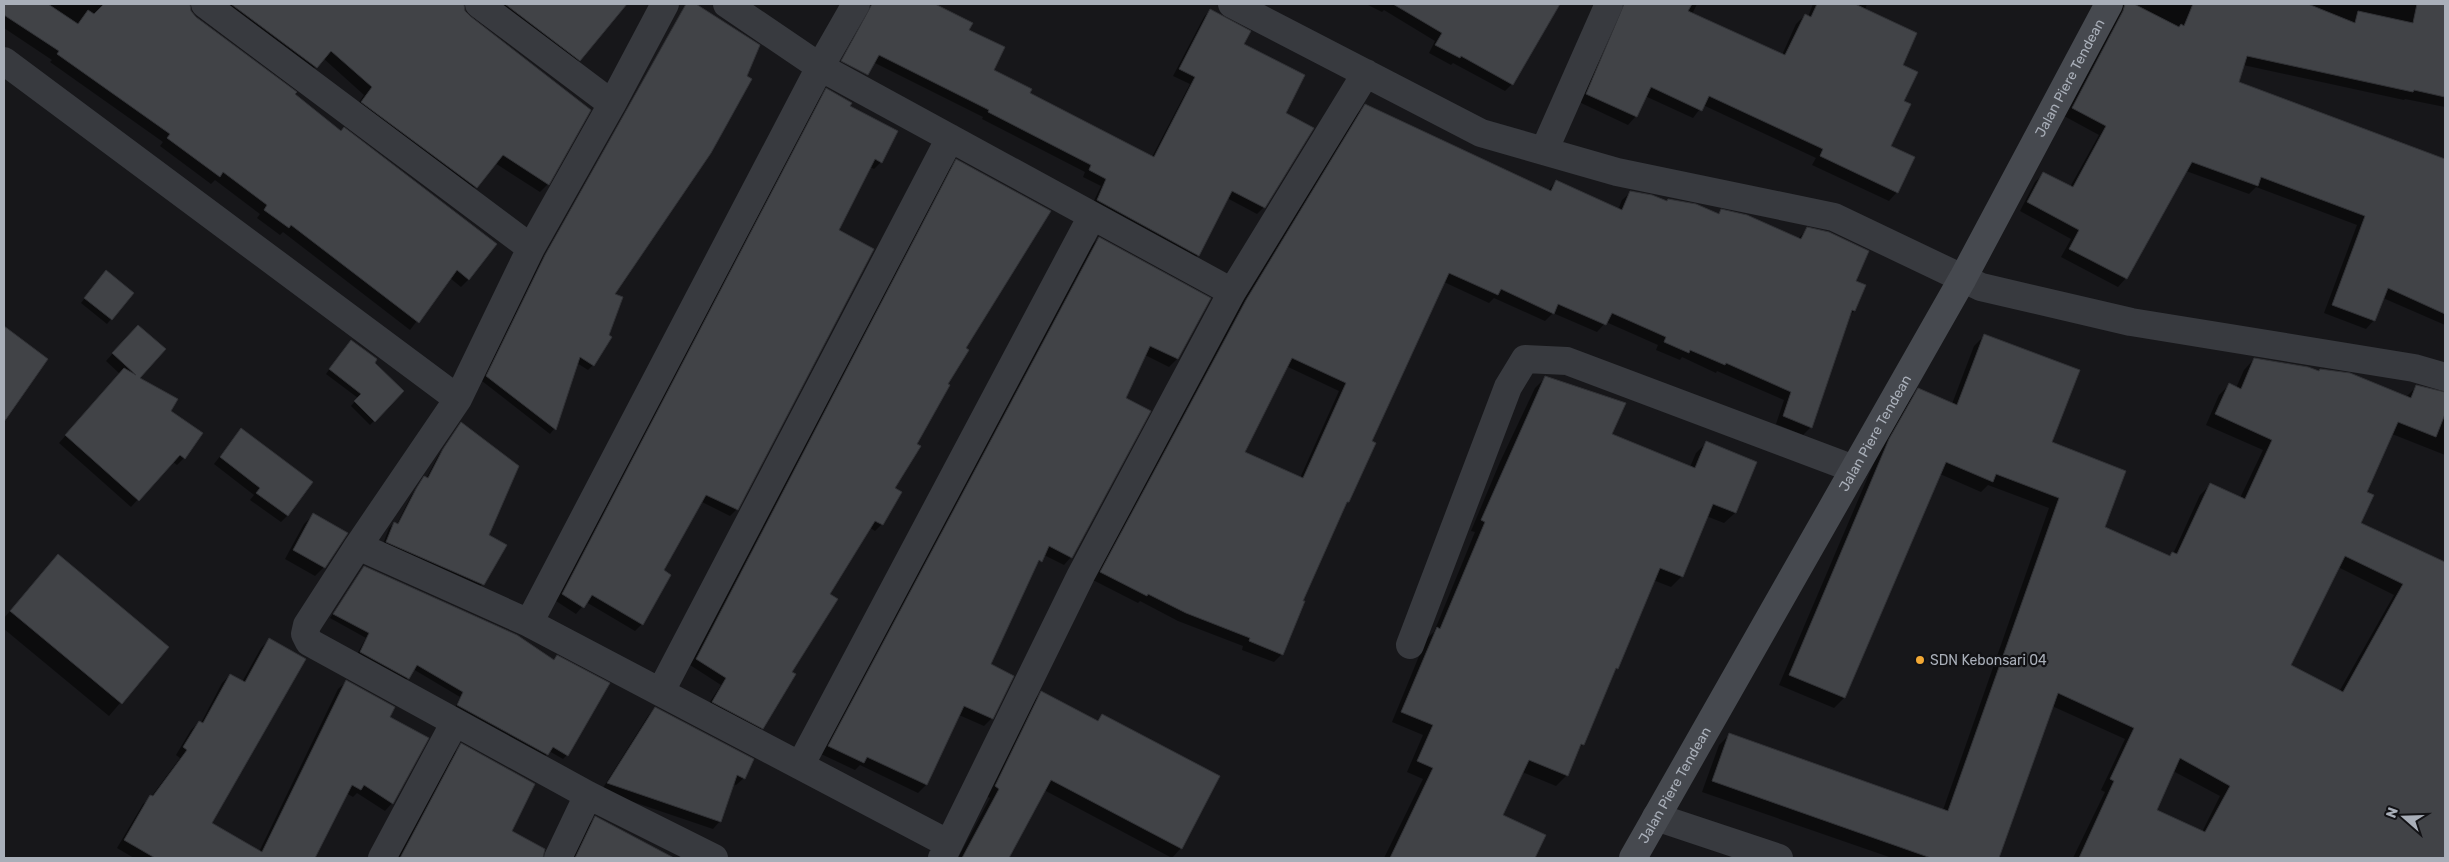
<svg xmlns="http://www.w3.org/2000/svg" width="2449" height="862" font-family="Rubik,sans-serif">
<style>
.shadow{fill:#0007;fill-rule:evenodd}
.building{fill:#414347;stroke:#313236;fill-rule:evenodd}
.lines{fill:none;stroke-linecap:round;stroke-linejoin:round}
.street{stroke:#383a3f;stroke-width:28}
.secondary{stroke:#46494f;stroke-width:28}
.poi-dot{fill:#f3a935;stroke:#121215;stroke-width:2}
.labels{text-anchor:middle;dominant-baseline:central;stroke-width:4.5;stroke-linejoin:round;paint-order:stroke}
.street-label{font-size:14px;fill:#a9afb9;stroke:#121215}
.poi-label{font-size:14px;fill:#a9afb9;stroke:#121215;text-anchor:start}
</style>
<rect width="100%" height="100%" fill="#17171a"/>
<path class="shadow" d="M 4,4 L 188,4 L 189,10 L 195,17 L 294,94 L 469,279 L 461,287 L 450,278 L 410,330 L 283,232 L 280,235 L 257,218 L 260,214 L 215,180 L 211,184 L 160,146 L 163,142 L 50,62 L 52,60 L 4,28 Z
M 212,4 L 463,4 L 463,10 L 469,17 L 589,110 L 548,184 L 540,192 L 495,163 L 468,195 L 354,110 L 364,95 L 323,58 L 308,75 Z
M 486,4 L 608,4 L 619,12 L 572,68 Z
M 686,4 L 694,4 L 758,46 L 614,295 L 593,365 L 588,370 L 577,363 L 554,429 L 550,434 L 482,381 L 540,262 Z
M 871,4 L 932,4 L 971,23 L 968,30 L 992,70 L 1028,93 L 1152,157 L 1190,84 L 1173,76 L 1204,17 L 1210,10 L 1242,45 L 1284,114 L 1264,207 L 1257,214 L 1227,198 L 1198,255 L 1191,262 L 1091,207 L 1101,186 L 1083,177 L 1085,172 L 982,119 L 983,117 L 869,60 L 849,45 Z
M 1366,4 L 1551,4 L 1557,7 L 1512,84 L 1505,91 L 1453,63 L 1451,65 L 1429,53 L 1435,41 L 1384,10 L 1382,12 Z
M 1613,4 L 1697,4 L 1692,14 L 1782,55 L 1796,24 L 1805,15 L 1808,17 L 1813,4 L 1867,4 L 1865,10 L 1901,66 L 1903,102 L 1890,147 L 1897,192 L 1889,201 L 1812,165 L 1816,158 L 1703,105 L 1693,118 L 1645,96 L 1636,116 L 1628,125 L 1579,102 Z
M 2119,4 L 2445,4 L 2445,107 L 2405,99 L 2404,100 L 2243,65 L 2238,83 L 2445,161 L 2445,181 L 2438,200 L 2445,203 L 2445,325 L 2383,298 L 2374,320 L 2366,329 L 2324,313 L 2357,225 L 2256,187 L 2249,194 L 2186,171 L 2126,278 L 2118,287 L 2061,257 L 2071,239 L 2020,211 L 2035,182 L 2044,173 L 2070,187 L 2099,135 L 2064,116 Z
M 827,90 L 849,106 L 881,162 L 874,169 L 870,167 L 837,230 L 737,509 L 730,516 L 702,502 L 662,571 L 642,624 L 635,631 L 586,602 L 576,614 L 556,601 L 820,97 Z
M 1365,106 L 1548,191 L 1556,181 L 1618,210 L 1622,200 L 1631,192 L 1717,215 L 1721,211 L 1798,239 L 1807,229 L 1854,281 L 1865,286 L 1854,311 L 1849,316 L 1811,427 L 1803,435 L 1776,424 L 1784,400 L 1717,371 L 1716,373 L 1682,357 L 1680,360 L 1656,350 L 1658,345 L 1606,322 L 1597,332 L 1553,313 L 1545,321 L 1494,298 L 1489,303 L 1444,282 L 1370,442 L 1348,502 L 1343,506 L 1301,601 L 1282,654 L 1274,662 L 1242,650 L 1243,646 L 1178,621 L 1140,601 L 1138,603 L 1093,580 L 1238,309 L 1357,114 ZM 1286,366 L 1339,391 L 1300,478 L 1243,453 Z
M 957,161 L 964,348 L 893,488 L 901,493 L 882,524 L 875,531 L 869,527 L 828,595 L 762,728 L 756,734 L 706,708 L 721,685 L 690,665 L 950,167 Z
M 1099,238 L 1177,359 L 1169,367 L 1145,355 L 1124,399 L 1071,557 L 1064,565 L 1044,555 L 1035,567 L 990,664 L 1012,677 L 992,718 L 984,726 L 959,715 L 926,785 L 918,793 L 860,765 L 855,770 L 821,754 L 1091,246 Z
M 102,276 L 132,293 L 107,324 L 81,303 Z
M 4,328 L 47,360 L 4,423 Z
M 131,333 L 138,378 L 169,411 L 184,458 L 177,465 L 172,461 L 131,507 L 59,443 L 120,374 L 106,361 Z
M 1985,335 L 2104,528 L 2169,556 L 2173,554 L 2200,495 L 2210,485 L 2240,498 L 2263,450 L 2206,425 L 2219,395 L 2229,385 L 2236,388 L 2244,370 L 2254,359 L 2406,397 L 2417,386 L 2445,393 L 2445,455 L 2392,434 L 2365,493 L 2359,524 L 2445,564 L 2445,858 L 2426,858 L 2311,799 L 2296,826 L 2351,858 L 2073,858 L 2105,792 L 2101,790 L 2125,739 L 2052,706 L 1998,858 L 1892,858 L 1702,792 L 1719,745 L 1729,735 L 1943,810 L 2049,508 L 1988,485 L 1981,492 L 1940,474 L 1844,698 L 1834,708 L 1779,685 L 1879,451 L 1908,400 L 1919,390 L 1952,404 L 1974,346 ZM 2338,567 L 2394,595 L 2339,692 L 2289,665 ZM 2173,771 L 2220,796 L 2202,832 L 2155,810 Z
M 347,345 L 373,363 L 402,391 L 370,425 L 351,406 L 358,398 L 326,374 Z
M 1546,377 L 1624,404 L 1611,435 L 1690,467 L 1696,453 L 1707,442 L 1735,513 L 1724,523 L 1706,516 L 1682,576 L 1671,587 L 1653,580 L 1617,668 L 1612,673 L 1582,745 L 1578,749 L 1567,775 L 1556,786 L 1522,772 L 1502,816 L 1544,835 L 1534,858 L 1384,858 L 1423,779 L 1407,772 L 1423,735 L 1392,722 L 1426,639 L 1434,632 L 1475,532 L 1471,531 L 1500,462 L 1535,388 Z
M 461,424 L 487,535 L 505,546 L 478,590 L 382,547 L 389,528 L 394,523 L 397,524 L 411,496 L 420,483 L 426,479 L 438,456 Z
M 235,437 L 288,515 L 281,522 L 250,500 L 254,495 L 214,464 Z
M 313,515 L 324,567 L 315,576 L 285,559 L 304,524 Z
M 58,556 L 168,647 L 109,716 L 4,629 L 4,618 Z
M 364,567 L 553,661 L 557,657 L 567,755 L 563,759 L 549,751 L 543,759 L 454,710 L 460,697 L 413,669 L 404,683 L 356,656 L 366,638 L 330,618 Z
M 269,640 L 210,823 L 259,852 L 338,689 L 346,682 L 389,718 L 392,803 L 385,811 L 357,793 L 353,797 L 346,793 L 314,858 L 134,858 L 117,848 L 143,804 L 151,797 L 180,758 L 176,755 L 191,730 L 199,722 L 201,723 L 222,683 L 230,675 L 242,682 L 261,648 Z
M 1042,692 L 1096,722 L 1102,715 L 1181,848 L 1172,858 L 1044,790 L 1007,858 L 958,858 L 990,798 L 986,796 L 1032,702 Z
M 655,708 L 744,778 L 736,785 L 733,784 L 720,821 L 713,829 L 601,791 L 648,716 Z
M 462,745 L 510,831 L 544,850 L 542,858 L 397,858 L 454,753 Z
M 595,818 L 671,858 L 572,858 L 588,825 Z"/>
<path class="building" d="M 4,4 L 48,4 L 78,24 L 88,10 L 94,14 L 104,4 L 190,4 L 191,11 L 196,17 L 297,92 L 295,94 L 341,131 L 344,127 L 497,244 L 469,280 L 457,270 L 419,323 L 291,225 L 289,228 L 264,210 L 267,205 L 223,172 L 220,177 L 167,138 L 170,134 L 57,54 L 59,51 L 4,15 Z
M 231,4 L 464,4 L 465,11 L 470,16 L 591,110 L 549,185 L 503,155 L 477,188 L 361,102 L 372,87 L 331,51 L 317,68 Z
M 505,4 L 627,4 L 580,61 Z
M 686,4 L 696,4 L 760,45 L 747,76 L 752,79 L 711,153 L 615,294 L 623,297 L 609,335 L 612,337 L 594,366 L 580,357 L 556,430 L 486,376 L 545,255 Z
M 872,4 L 935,4 L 973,23 L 969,30 L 1005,47 L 994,70 L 1032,89 L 1030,93 L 1154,157 L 1195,77 L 1179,69 L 1210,9 L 1251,31 L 1244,44 L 1305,75 L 1286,113 L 1314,128 L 1265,208 L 1232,191 L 1199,256 L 1097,200 L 1106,179 L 1089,170 L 1091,165 L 988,112 L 989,110 L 879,55 L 868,75 L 841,61 Z
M 1393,4 L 1560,4 L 1513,85 L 1461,56 L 1460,58 L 1435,45 L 1442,33 Z
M 1624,4 L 1692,4 L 1688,11 L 1785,55 L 1805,14 L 1811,17 L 1817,4 L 1855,4 L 1917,33 L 1903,65 L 1918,72 L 1904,101 L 1911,104 L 1891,146 L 1915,157 L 1898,193 L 1820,156 L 1823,149 L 1709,96 L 1702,111 L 1651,87 L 1637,117 L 1586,94 Z
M 2125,4 L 2134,4 L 2179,27 L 2181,24 L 2184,26 L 2193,4 L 2308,4 L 2355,23 L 2358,11 L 2413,23 L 2417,4 L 2445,4 L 2445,97 L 2414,90 L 2413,92 L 2247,56 L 2239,82 L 2445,159 L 2445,314 L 2388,288 L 2375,321 L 2332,305 L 2365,216 L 2261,177 L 2258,186 L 2192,162 L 2127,279 L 2069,249 L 2079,230 L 2027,202 L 2043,172 L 2073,187 L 2106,126 L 2072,108 L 2123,11 Z
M 826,88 L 852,103 L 850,106 L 898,131 L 882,163 L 875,159 L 839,230 L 874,249 L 738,510 L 706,495 L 664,570 L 671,575 L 643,625 L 592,595 L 584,608 L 562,594 Z
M 1365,104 L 1551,191 L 1556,180 L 1622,210 L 1630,191 L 1652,195 L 1667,201 L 1668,199 L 1696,204 L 1719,214 L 1721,209 L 1747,215 L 1801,239 L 1807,227 L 1829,232 L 1869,251 L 1856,281 L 1866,285 L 1855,311 L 1852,310 L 1812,428 L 1783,416 L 1791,392 L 1726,363 L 1725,365 L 1690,350 L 1689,353 L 1664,342 L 1666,337 L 1612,313 L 1606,325 L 1558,304 L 1554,314 L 1501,289 L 1498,295 L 1449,273 L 1372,441 L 1376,443 L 1349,502 L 1347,502 L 1303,601 L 1305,601 L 1283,655 L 1249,641 L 1250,638 L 1186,613 L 1148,594 L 1147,596 L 1100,572 L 1246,300 ZM 1292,358 L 1346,383 L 1303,478 L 1245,452 Z
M 956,159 L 1051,211 L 966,348 L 969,350 L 948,384 L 950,385 L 917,444 L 921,446 L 895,488 L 902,492 L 883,525 L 875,521 L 830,594 L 838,599 L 792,672 L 796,674 L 763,729 L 712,702 L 726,678 L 696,659 Z
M 1099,237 L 1211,298 L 1178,359 L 1150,346 L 1126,398 L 1151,411 L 1072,558 L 1049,546 L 1042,562 L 1039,560 L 991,664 L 1014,676 L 993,719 L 964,706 L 927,785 L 867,757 L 864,763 L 828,746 Z
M 106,270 L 134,293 L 112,320 L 84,298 Z
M 138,325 L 166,349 L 140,378 L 178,399 L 171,411 L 203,433 L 185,459 L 180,455 L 139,501 L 65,435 L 124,368 L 136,375 L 112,353 Z
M 4,326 L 48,359 L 4,422 Z
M 1984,334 L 2080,370 L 2052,442 L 2126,471 L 2105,527 L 2170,556 L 2172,552 L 2177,554 L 2210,483 L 2245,499 L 2272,440 L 2215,414 L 2229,383 L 2241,389 L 2254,358 L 2308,367 L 2319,371 L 2320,369 L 2350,373 L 2411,398 L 2416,385 L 2445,392 L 2445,414 L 2436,437 L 2398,422 L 2367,492 L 2374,495 L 2361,523 L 2445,562 L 2445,858 L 2079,858 L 2114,781 L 2110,779 L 2134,728 L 2058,693 L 1999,858 L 1931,858 L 1712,781 L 1729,733 L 1948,811 L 2059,498 L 1996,474 L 1993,482 L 1946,462 L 1845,698 L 1789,675 L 1889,439 L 1918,388 L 1957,405 ZM 2345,556 L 2403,584 L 2343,692 L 2291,665 ZM 2180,758 L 2230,786 L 2205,832 L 2157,810 Z
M 351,340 L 377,359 L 375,363 L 404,391 L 375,422 L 354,401 L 361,394 L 329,369 Z
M 1545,376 L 1626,403 L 1612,434 L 1695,468 L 1706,441 L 1757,462 L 1736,513 L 1713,504 L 1683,577 L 1660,568 L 1618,669 L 1616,668 L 1584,745 L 1581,744 L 1568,776 L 1529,760 L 1503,815 L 1546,835 L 1535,858 L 1390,858 L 1433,768 L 1417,761 L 1433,725 L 1401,712 L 1437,627 L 1440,629 L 1485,522 L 1481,520 Z
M 461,422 L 519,466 L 489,535 L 507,545 L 484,585 L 386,542 L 394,522 L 398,524 L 416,489 L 424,476 L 428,478 L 443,449 Z
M 241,428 L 313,482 L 288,516 L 256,493 L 260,488 L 220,457 Z
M 313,513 L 348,533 L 325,568 L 293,550 Z
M 58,554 L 169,647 L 122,704 L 10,611 Z
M 364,566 L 517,635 L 554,660 L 557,655 L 610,683 L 568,756 L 553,747 L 548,755 L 457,705 L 463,692 L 417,665 L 409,679 L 360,652 L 369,633 L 333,614 Z
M 269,638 L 306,659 L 212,823 L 262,852 L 346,680 L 395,707 L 390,717 L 429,738 L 393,804 L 364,785 L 361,790 L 352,785 L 315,858 L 155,858 L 124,840 L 150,795 L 153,796 L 187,750 L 183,747 L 199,721 L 203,723 L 230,674 L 245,682 Z
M 1041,691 L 1098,721 L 1102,714 L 1220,776 L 1182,849 L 1051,780 L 1009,858 L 962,858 L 999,789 L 995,786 Z
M 655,707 L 754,759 L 745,779 L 737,775 L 721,822 L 607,783 Z
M 461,743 L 535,784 L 512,831 L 545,849 L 543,858 L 400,858 Z
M 595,816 L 674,858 L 575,858 Z"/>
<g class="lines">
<path class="street" d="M 205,4 L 531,248
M 479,4 L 612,104
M 727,4 L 820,67 L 1232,292
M 1232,4 L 1481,133 L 1617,172 L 1834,217 L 1981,287 L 2131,322 L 2414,368 L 2445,377
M 4,61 L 458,399 L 358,546 L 529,623 L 949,844
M 1544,151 L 1609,4
M 458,399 L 531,248 L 612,104 L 665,4
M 358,546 L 307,625 L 305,634 L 309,642 L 588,795 L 714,858
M 529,623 L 820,67 L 856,4
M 1410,645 L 1508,387 L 1525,359 L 1567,361 L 1854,469
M 661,691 L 950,138
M 801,764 L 1092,216
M 1656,817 L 1779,858
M 382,858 L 455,722
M 558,858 L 588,795
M 942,858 L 1081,575 L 1232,292 L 1366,73"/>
<path class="secondary" id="s1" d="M 1633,858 L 1963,278 L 2109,4"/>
</g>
<circle class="poi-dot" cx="1920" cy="660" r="5"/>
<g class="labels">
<g class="street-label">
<text stroke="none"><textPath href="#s1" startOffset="894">Jalan Piere Tendean</textPath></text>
<text stroke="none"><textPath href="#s1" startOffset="489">Jalan Piere Tendean</textPath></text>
<text stroke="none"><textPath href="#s1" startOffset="84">Jalan Piere Tendean</textPath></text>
</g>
<g class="poi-label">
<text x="1930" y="660">SDN Kebonsari 04</text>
</g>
</g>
<rect width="2449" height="862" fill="none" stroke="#a9afb9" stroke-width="10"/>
<g transform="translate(2404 817) rotate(290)" stroke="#121215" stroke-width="4" paint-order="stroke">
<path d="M0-4L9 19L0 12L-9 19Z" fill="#a9afb9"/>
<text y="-8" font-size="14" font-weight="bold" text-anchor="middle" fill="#a9afb9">N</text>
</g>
</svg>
